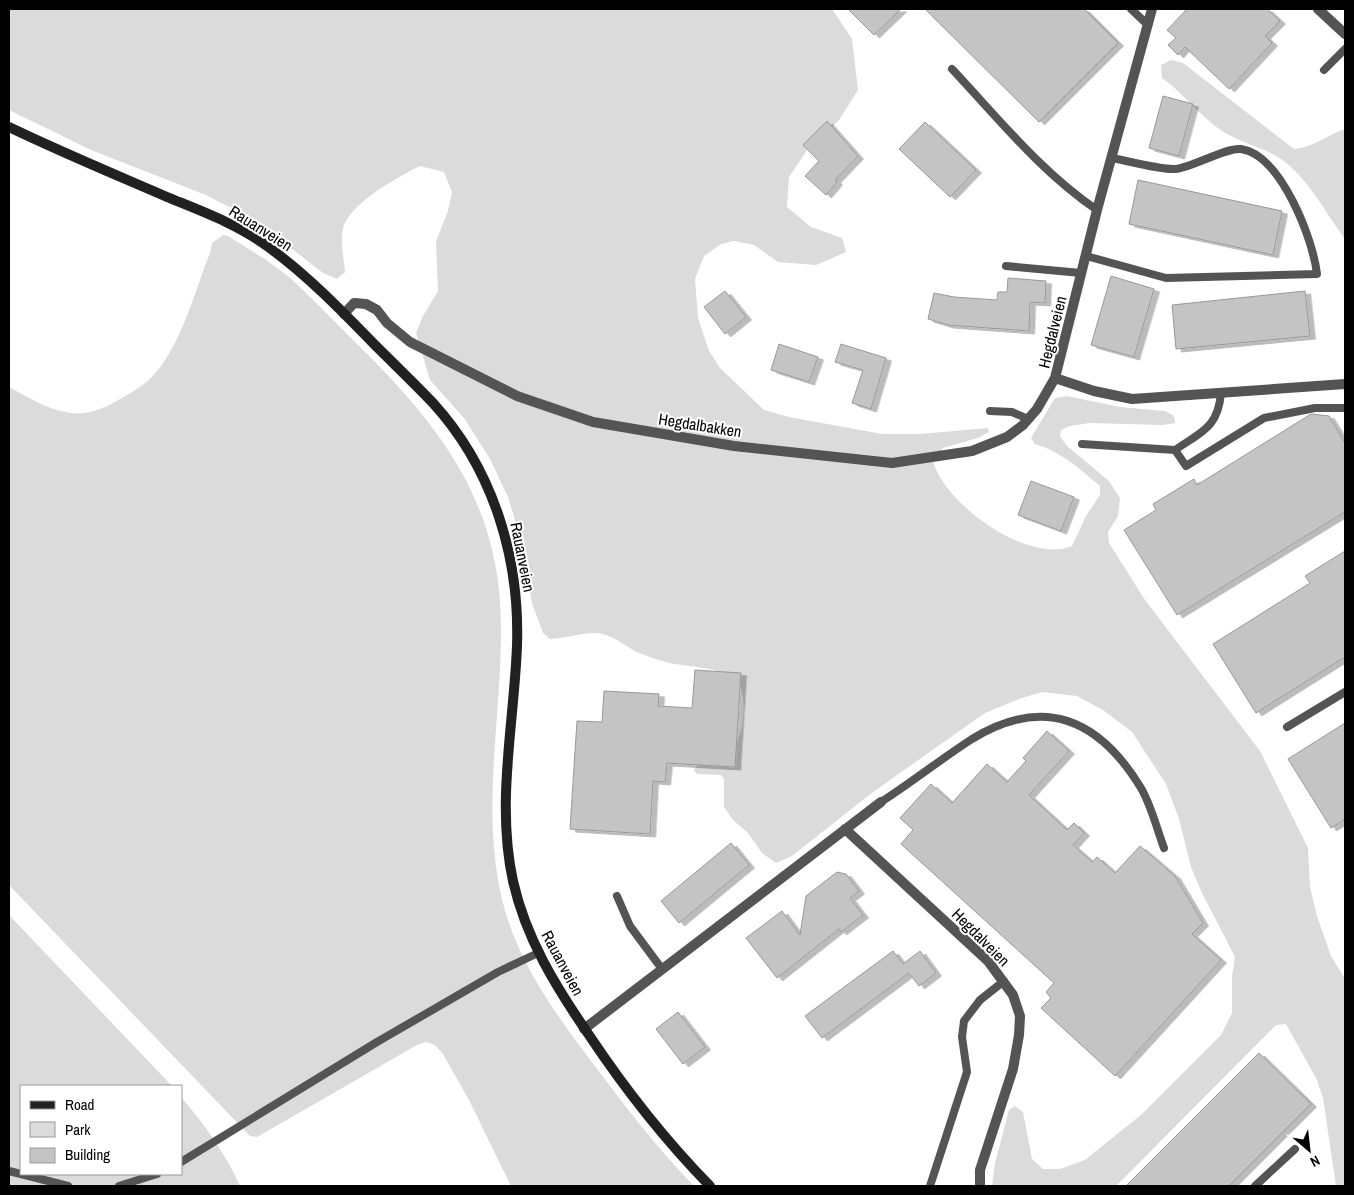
<svg xmlns="http://www.w3.org/2000/svg" width="1354" height="1195" font-family="'Archivo Narrow',sans-serif">
<style>
.green{fill:#dbdbdb}
.building{fill:#c4c4c4;stroke:#989898;filter:url(#shadow)}
.lines{fill:none;stroke-linecap:round;stroke-linejoin:round}
.lane{stroke:#545454;stroke-width:8}
.street{stroke:#545454;stroke-width:10}
.secondary{stroke:#212121;stroke-width:10}
.labels{text-anchor:middle;dominant-baseline:central;stroke-width:4;stroke-linejoin:round;paint-order:stroke}
.street-label{font-size:16px;fill:#000;stroke:#fff}
</style>
<defs>
<filter id="shadow"><feDropShadow dx="5.5" dy="3" stdDeviation="0" flood-color="#0004"/></filter>
</defs>
<rect width="100%" height="100%" fill="#fff"/>
<path class="green" d="M 9,9 L 832,9 L 852,39 L 858,90 L 839,120 L 807,150 L 789,177 L 787,207 L 811,227 L 842,238 L 846,252 L 816,265 L 778,262 L 754,245 L 734,241 L 721,244 L 704,256 L 695,279 L 698,318 L 709,351 L 720,368 L 764,410 L 789,417 L 882,434 L 920,434 L 988,428 L 989,432 L 978,438 L 943,448 L 933,461 C 944,504 1029,565 1072,546 L 1086,516 L 1100,495 L 1100,486 C 1080,469 1060,451 1035,444 L 1031,438 L 1055,398 L 1067,396 L 1120,407 L 1165,411 L 1174,416 L 1175,423 L 1163,425 L 1089,423 L 1070,426 L 1061,430 L 1060,436 L 1067,446 L 1109,481 L 1120,498 L 1118,516 L 1108,532 L 1109,543 L 1145,600 L 1260,751 L 1308,848 L 1310,887 L 1317,916 L 1331,956 L 1345,979 L 1345,1186 L 1336,1186 L 1323,1098 L 1317,1080 L 1286,1024 L 1276,1025 L 1116,1186 L 992,1186 L 995,1163 L 1009,1110 L 1015,1106 L 1023,1112 L 1032,1159 L 1043,1169 L 1060,1169 L 1085,1160 L 1116,1135 L 1141,1115 L 1221,1035 L 1232,1013 L 1232,976 L 1235,957 L 1201,891 L 1191,867 L 1179,819 L 1166,784 L 1132,732 L 1103,710 L 1077,696 L 1042,692 L 1019,699 L 985,713 L 873,792 L 792,856 L 776,863 L 762,853 L 748,833 L 733,820 L 724,807 L 724,779 L 721,775 L 697,774 L 694,771 C 700,752 734,756 741,731 C 744,719 746,693 738,683 C 722,665 687,668 666,662 C 656,659 646,656 637,652 C 623,645 612,634 596,633 C 581,633 565,638 550,639 L 543,633 L 532,603 L 520,537 L 508,497 L 490,459 L 464,418 L 430,380 L 416,333 L 423,316 L 438,291 L 436,241 L 448,211 L 452,192 L 444,172 L 420,166 C 398,177 348,204 343,229 C 340,242 344,259 345,272 L 337,279 L 323,273 L 256,221 L 206,195 L 91,150 L 9,110 Z
M 1171,60 L 1183,63 L 1294,149 C 1314,147 1325,136 1345,129 L 1345,239 C 1327,215 1314,189 1293,169 C 1271,148 1254,148 1229,135 C 1203,121 1186,95 1162,78 L 1161,65 Z
M 223,235 L 228,236 C 249,249 271,262 289,277 C 311,297 332,319 353,340 C 440,425 502,503 501,631 C 501,721 481,810 502,899 C 518,966 560,1020 601,1074 C 630,1113 660,1151 694,1186 L 511,1186 L 470,1102 L 443,1054 L 435,1045 L 426,1042 L 417,1045 L 257,1137 L 250,1136 L 9,885 L 9,387 C 26,396 45,408 65,412 C 82,416 98,411 113,403 C 126,396 140,388 151,378 C 180,349 195,291 210,253 L 212,243 Z
M 9,915 L 172,1086 L 21,1086 L 21,1174 L 181,1174 L 181,1097 C 205,1125 225,1153 240,1186 L 9,1186 Z"/>
<path class="building" d="M 848,9 L 901,9 L 874,35 Z
M 925,9 L 1084,9 L 1118,43 L 1039,122 Z
M 1187,9 L 1267,9 L 1280,21 L 1265,36 L 1272,43 L 1229,89 L 1185,47 L 1178,55 L 1168,45 L 1176,38 L 1167,30 Z
M 1163,96 L 1193,104 L 1179,156 L 1149,148 Z
M 827,121 L 858,156 L 835,180 L 837,182 L 826,195 L 805,176 L 819,161 L 803,145 Z
M 925,122 L 976,170 L 950,197 L 899,149 Z
M 1138,180 L 1282,211 L 1273,255 L 1129,224 Z
M 1111,276 L 1154,289 L 1134,357 L 1091,345 Z
M 1008,278 L 1046,281 L 1045,303 L 1030,302 L 1029,331 L 948,325 L 928,319 L 934,293 L 954,297 L 997,300 L 998,292 L 1007,292 Z
M 725,291 L 746,317 L 725,334 L 704,307 Z
M 1305,291 L 1310,336 L 1176,349 L 1172,305 Z
M 779,344 L 818,357 L 809,382 L 771,370 Z
M 841,344 L 886,358 L 871,409 L 852,403 L 863,370 L 835,362 Z
M 1311,414 L 1329,416 L 1345,443 L 1345,512 L 1177,615 L 1124,530 L 1156,510 L 1153,504 L 1194,479 L 1197,485 Z
M 1031,481 L 1074,497 L 1061,531 L 1018,515 Z
M 1345,551 L 1345,657 L 1256,713 L 1213,644 L 1310,583 L 1305,576 Z
M 695,670 L 741,673 L 735,767 L 667,763 L 665,782 L 653,781 L 650,834 L 570,829 L 577,721 L 602,722 L 604,691 L 659,694 L 658,706 L 692,708 Z
M 1345,723 L 1345,819 L 1331,828 L 1288,759 Z
M 1047,731 L 1069,751 L 1029,795 L 1067,830 L 1074,823 L 1084,833 L 1073,845 L 1092,862 L 1097,857 L 1115,873 L 1140,846 L 1175,876 L 1203,923 L 1192,934 L 1221,960 L 1115,1076 L 1041,1008 L 1051,998 L 1046,992 L 1054,983 L 901,844 L 913,830 L 900,818 L 931,784 L 952,803 L 987,764 L 1007,782 L 1026,761 L 1023,758 Z
M 731,843 L 749,865 L 679,923 L 661,901 Z
M 837,872 L 846,874 L 859,891 L 850,898 L 863,915 L 841,932 L 839,929 L 777,978 L 746,938 L 782,911 L 800,935 L 806,896 Z
M 893,951 L 903,964 L 920,951 L 936,973 L 919,986 L 909,973 L 822,1038 L 805,1016 Z
M 678,1012 L 705,1047 L 683,1064 L 656,1029 Z
M 1259,1053 L 1311,1104 L 1229,1186 L 1126,1186 Z"/>
<g class="lines">
<path class="lane" d="M 1131,9 L 1148,25
M 952,69 C 998,118 1041,172 1097,210
M 1324,70 L 1345,49
M 1086,256 L 1166,278 L 1317,274 C 1313,239 1281,155 1241,149 C 1226,147 1192,168 1175,169 C 1161,170 1128,161 1112,158
M 1006,266 L 1081,273
M 1221,393 C 1218,428 1201,432 1175,450 L 1186,466 L 1264,418 L 1315,408 L 1345,408
M 990,411 L 1012,412 L 1028,419
M 1082,444 L 1175,450
M 1287,727 L 1345,692
M 881,802 C 912,782 941,759 972,739 C 1044,695 1099,719 1141,788 C 1151,805 1157,829 1164,848
M 617,896 L 630,926 L 662,969
M 181,1162 L 377,1042 L 498,972 L 538,953
M 9,1171 L 68,1186
M 119,1186 L 157,1174
M 930,1186 L 967,1072 L 962,1037 L 964,1021 L 980,1000 L 1004,981
M 1255,1186 L 1295,1149"/>
<path class="street" d="M 1152,9 L 1097,210 L 1055,378 L 1094,391 L 1132,399 L 1345,384
M 1318,9 L 1345,34
M 344,314 L 354,303 L 366,304 L 377,310 L 387,323 L 410,342 L 517,396 L 593,422 L 734,446 L 892,463 L 972,451 L 1007,437 L 1023,425 L 1037,409 L 1055,378
M 845,829 L 988,961 L 1013,995 L 1020,1016 L 1019,1035 L 1013,1069 L 980,1170 L 980,1186
M 584,1029 L 881,802"/>
<path class="secondary" d="M 9,127 C 61,152 114,174 167,197 C 201,211 237,224 267,246 C 306,274 340,309 374,344 C 393,363 414,383 433,403 C 493,469 520,557 517,646 C 514,724 496,803 513,881 C 526,939 556,987 589,1035 C 625,1089 665,1140 710,1186"/>
</g>
<g class="labels">
<g class="street-label">
<text transform="translate(261 228) rotate(32)">Rauanveien</text>
<text transform="translate(1052 332) rotate(-76)">Hegdalveien</text>
<text transform="translate(700 425) rotate(9)">Hegdalbakken</text>
<text transform="translate(523 557) rotate(79)">Rauanveien</text>
<text transform="translate(981 937) rotate(45)">Hegdalveien</text>
<text transform="translate(563 963) rotate(62)">Rauanveien</text>
</g>
</g>
<rect width="1354" height="1195" fill="none" stroke="#000000" stroke-width="20"/>
<rect x="20" y="1085" width="162" height="90" fill="#ffffff" stroke="#999999"/>
<rect x="30" y="1101" width="25" height="8" fill="#212121" stroke="#999999"/>
<text x="65" y="1110" font-size="15" fill="#000000">Road</text>
<rect x="30" y="1122" width="25" height="15" fill="#dbdbdb" stroke="#999999"/>
<text x="65" y="1135" font-size="15" fill="#000000">Park</text>
<rect x="30" y="1148" width="25" height="15" fill="#c4c4c4" stroke="#999999"/>
<text x="65" y="1160" font-size="15" fill="#000000">Building</text>
<g transform="translate(1309 1150) rotate(152)" stroke="#ffffff" stroke-width="4" paint-order="stroke">
<path d="M0-4L9 19L0 12L-9 19Z" fill="#000000"/>
<text y="-8" font-size="14" font-weight="bold" text-anchor="middle" fill="#000000">N</text>
</g>
</svg>
